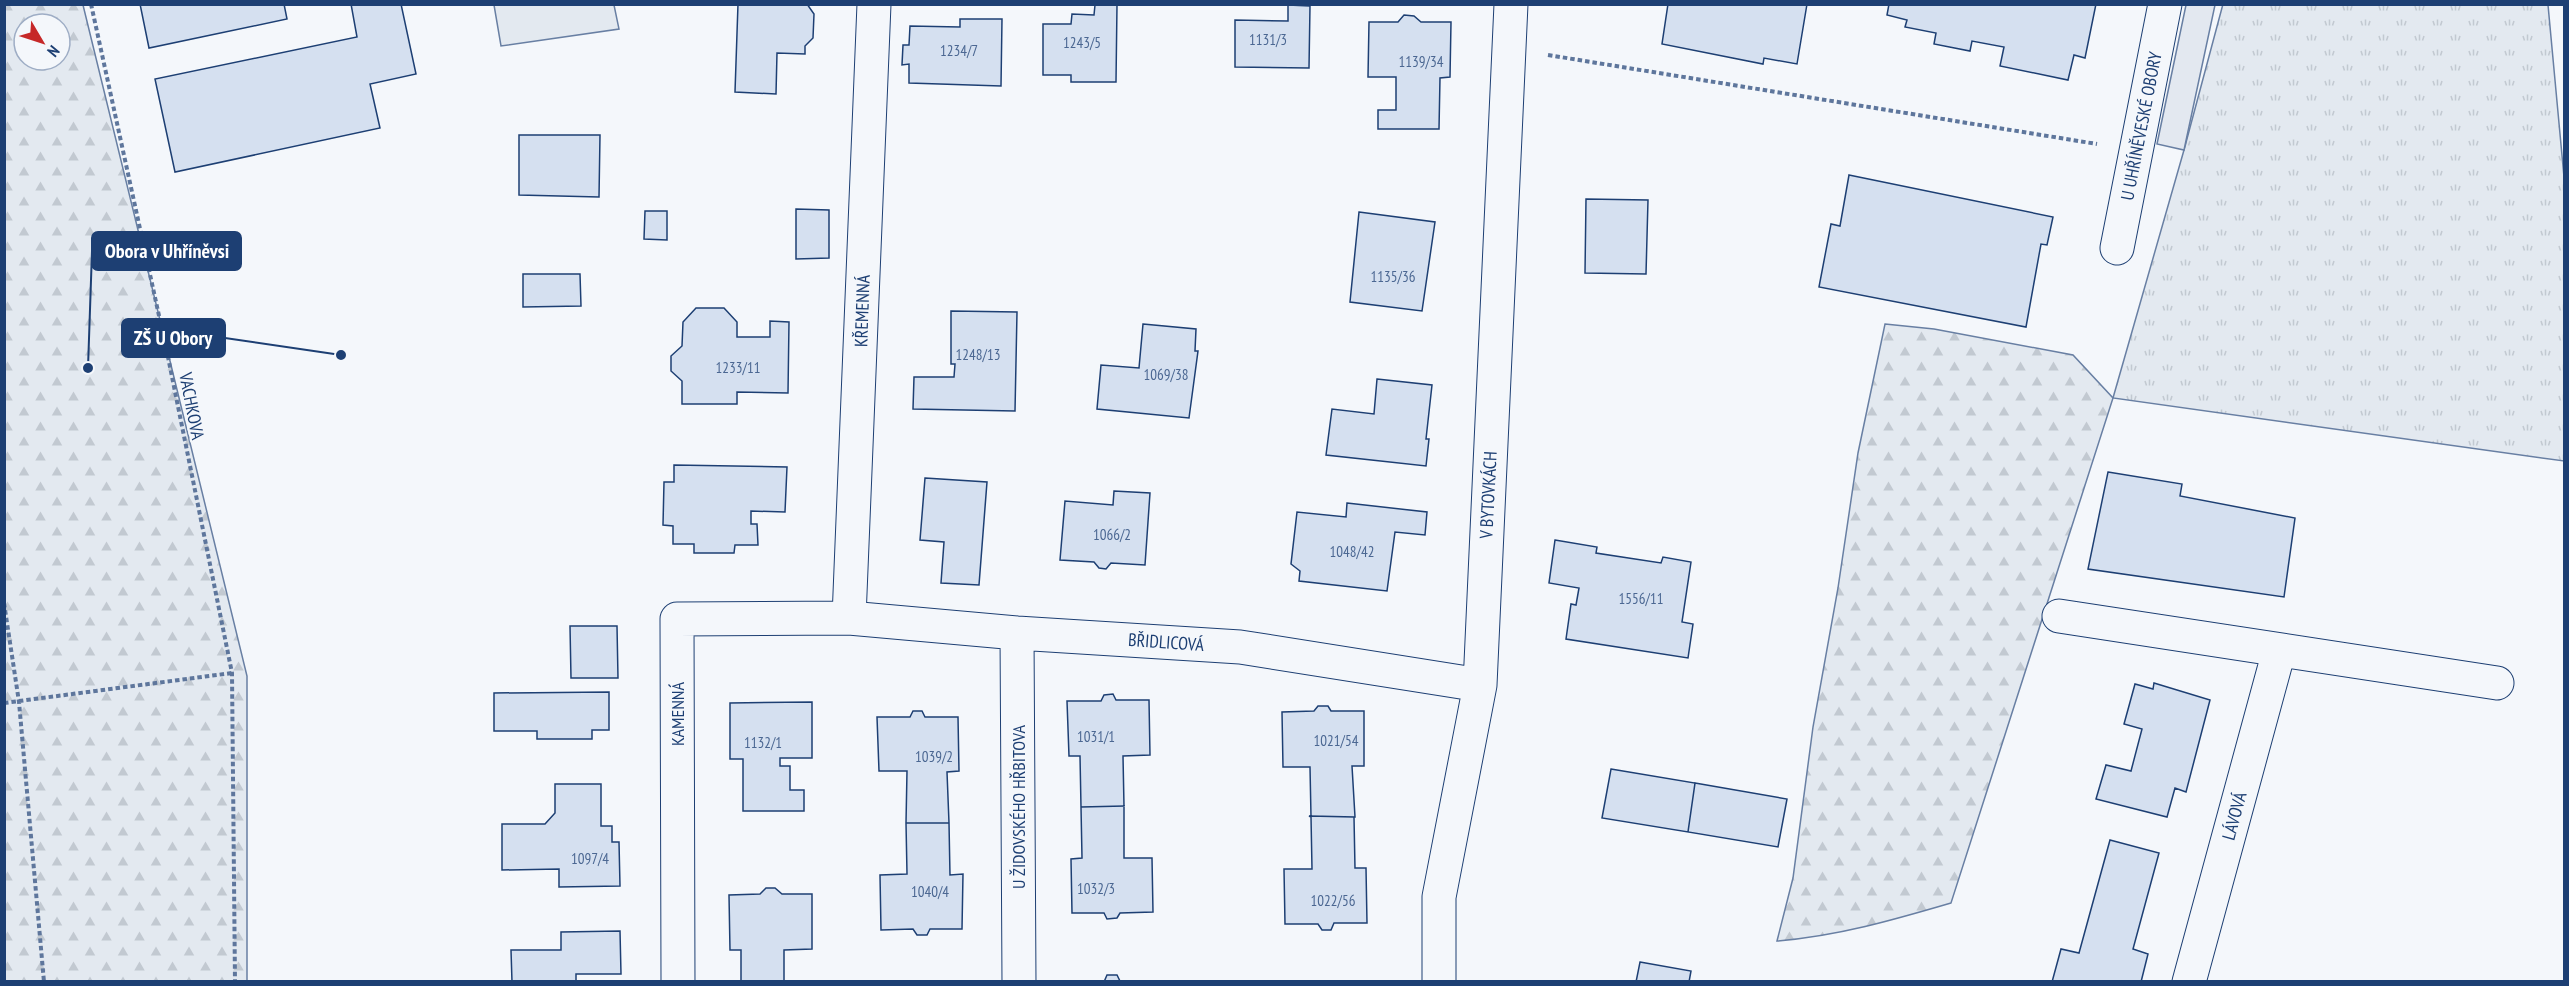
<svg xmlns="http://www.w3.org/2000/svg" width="2569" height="986" font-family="'PT Sans Narrow',sans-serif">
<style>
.grass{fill:url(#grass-tufts);stroke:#687fa3;stroke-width:1.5}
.forest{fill:url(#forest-firs);stroke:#687fa3;stroke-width:1.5;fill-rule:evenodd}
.garden{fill:#e3e9f0;stroke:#687fa3;stroke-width:1.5}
.parking{fill:#e3e8f0;stroke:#687fa3;stroke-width:1.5}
.building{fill:#d5e0f0;stroke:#1d3f73;stroke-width:1.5}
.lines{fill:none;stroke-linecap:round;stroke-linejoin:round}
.street-casing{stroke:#1d3f73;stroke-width:35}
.path{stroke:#5e769c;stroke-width:4;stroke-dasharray:4.5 3;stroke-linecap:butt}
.street{stroke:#f4f7fb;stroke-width:33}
.labels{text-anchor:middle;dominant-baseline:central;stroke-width:4.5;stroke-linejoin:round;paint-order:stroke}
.number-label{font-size:15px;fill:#4b6792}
.street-label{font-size:18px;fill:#1d3f73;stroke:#f4f7fb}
.leader{fill:none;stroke:#1d3f73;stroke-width:2}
.callout-dot{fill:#1d3f73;stroke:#f4f7fb;stroke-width:2}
.callout{fill:#1d3f73;stroke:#1d3f73;stroke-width:2}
.callout-label{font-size:20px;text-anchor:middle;font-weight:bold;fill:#fff}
</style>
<defs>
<pattern id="grass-tufts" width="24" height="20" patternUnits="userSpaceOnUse" patternTransform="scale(1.5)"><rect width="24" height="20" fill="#e3e9f0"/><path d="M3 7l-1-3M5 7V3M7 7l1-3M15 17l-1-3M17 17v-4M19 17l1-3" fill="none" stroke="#c2c9d1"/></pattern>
<pattern id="forest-firs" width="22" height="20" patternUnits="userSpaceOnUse" patternTransform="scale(1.5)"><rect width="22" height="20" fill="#e3e9f0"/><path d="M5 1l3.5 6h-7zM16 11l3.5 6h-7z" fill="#c2c9d1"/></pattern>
</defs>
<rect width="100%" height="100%" fill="#f4f7fb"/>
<path class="grass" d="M 2223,4 L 2548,5 L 2564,177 L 2564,461 L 2113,398 L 2184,150 Z"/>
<path class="forest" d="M 5,4 L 83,5 L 247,676 L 247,981 L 5,981 ZM 24,24 L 60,24 L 60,60 L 24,60 Z
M 1885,324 L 1934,329 L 2073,355 L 2113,398 L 1951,903 C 1893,920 1838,936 1777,941 L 1793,878 L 1813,727 L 1838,588 L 1858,453 Z"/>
<path class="garden" d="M 494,5 L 614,5 L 619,29 L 501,46 Z"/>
<path class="parking" d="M 2186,5 L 2215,5 L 2184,150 L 2157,144 Z"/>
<path class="building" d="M 140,4 L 284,4 L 287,19 L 149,48 Z
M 351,4 L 401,4 L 416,74 L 370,84 L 380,128 L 175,172 L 155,79 L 357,37 Z
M 738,4 L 807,4 L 814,14 L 813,38 L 805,46 L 805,54 L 777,53 L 776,94 L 735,92 Z
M 1668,4 L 1807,4 L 1797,64 L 1764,58 L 1763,64 L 1662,44 Z
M 1889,4 L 2096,4 L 2085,58 L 2074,55 L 2068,80 L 2000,66 L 2004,47 L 1972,41 L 1970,51 L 1934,44 L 1936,33 L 1905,27 L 1907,20 L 1887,15 Z
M 1095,5 L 1117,5 L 1116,82 L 1071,82 L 1071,75 L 1043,75 L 1043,24 L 1071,24 L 1072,14 L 1094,15 Z
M 1288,5 L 1310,6 L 1309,68 L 1235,67 L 1235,20 L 1288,21 Z
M 1404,15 L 1414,16 L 1421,22 L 1451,22 L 1450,77 L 1440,78 L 1439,129 L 1378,129 L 1378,110 L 1396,110 L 1396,77 L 1368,77 L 1369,22 L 1398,22 Z
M 960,19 L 1002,19 L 1001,86 L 909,83 L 909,64 L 902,65 L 903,45 L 909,45 L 910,26 L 960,27 Z
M 519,135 L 600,135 L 599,197 L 519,195 Z
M 1849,175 L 2053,217 L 2047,245 L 2041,244 L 2026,327 L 1819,287 L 1831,224 L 1840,226 Z
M 1586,199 L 1648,200 L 1646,274 L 1585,273 Z
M 796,209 L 829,210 L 829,258 L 796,259 Z
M 645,211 L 667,211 L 667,240 L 644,239 Z
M 1359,212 L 1435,222 L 1422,311 L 1350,302 Z
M 523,274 L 580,274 L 581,306 L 523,307 Z
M 696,308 L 724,308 L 737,322 L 737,337 L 770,337 L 770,321 L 789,322 L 788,393 L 737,392 L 737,404 L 682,404 L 682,381 L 671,371 L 671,356 L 682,346 L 683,322 Z
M 951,311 L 1017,312 L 1015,411 L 913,409 L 914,377 L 954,377 L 955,364 L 951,364 Z
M 1143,324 L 1196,329 L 1195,351 L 1198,351 L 1189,418 L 1097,409 L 1101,365 L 1139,368 Z
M 1377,379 L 1432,385 L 1426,439 L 1429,439 L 1426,466 L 1326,455 L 1332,409 L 1374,414 Z
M 674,465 L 787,467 L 785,512 L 751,511 L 751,524 L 757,524 L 758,545 L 735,545 L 734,553 L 694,553 L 694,544 L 673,544 L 673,526 L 663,525 L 664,482 L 674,482 Z
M 2108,472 L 2182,484 L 2180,496 L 2295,518 L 2284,597 L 2088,569 Z
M 925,478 L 987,482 L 979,585 L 941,583 L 944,542 L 920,540 Z
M 1114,491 L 1150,493 L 1145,565 L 1111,563 L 1106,569 L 1099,568 L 1094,562 L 1060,560 L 1065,501 L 1113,505 Z
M 1347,503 L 1427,512 L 1425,535 L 1395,532 L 1387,591 L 1299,581 L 1300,571 L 1291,564 L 1297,512 L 1346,517 Z
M 1555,540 L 1597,547 L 1596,553 L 1661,563 L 1663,557 L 1691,562 L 1682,622 L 1693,624 L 1688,658 L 1566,639 L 1571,604 L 1576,605 L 1579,588 L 1549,583 Z
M 570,626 L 617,626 L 618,678 L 571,678 Z
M 2154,683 L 2210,700 L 2186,792 L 2175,788 L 2167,817 L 2096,799 L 2106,765 L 2131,771 L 2142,729 L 2124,724 L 2135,684 L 2153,689 Z
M 609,692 L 609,730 L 592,730 L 592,739 L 537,739 L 537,731 L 494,731 L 494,693 Z
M 1113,694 L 1116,700 L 1149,700 L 1150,755 L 1123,756 L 1124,806 L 1081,807 L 1080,756 L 1069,756 L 1067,701 L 1101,701 L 1104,695 Z
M 812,702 L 812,758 L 780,758 L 780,766 L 790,766 L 790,790 L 804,790 L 804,811 L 743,811 L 743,759 L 730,759 L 730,703 Z
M 1318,706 L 1328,706 L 1331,711 L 1364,711 L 1364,766 L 1352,766 L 1355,817 L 1311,816 L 1310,767 L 1283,767 L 1282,712 L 1314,711 Z
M 913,711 L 922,711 L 925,717 L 958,717 L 959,771 L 947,772 L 949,823 L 906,823 L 907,771 L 879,771 L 877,717 L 910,717 Z
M 1611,769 L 1695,783 L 1688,832 L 1602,818 Z
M 1695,783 L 1787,799 L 1778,847 L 1688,832 Z
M 555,784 L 601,784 L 601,826 L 612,826 L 612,842 L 619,842 L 620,886 L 559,887 L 559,869 L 502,870 L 502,824 L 545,824 L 555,813 Z
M 1124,806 L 1124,858 L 1152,858 L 1153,912 L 1120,913 L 1117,918 L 1107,919 L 1104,913 L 1072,913 L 1071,859 L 1082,858 L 1081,807 Z
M 1309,816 L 1354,817 L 1355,868 L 1366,868 L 1367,923 L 1334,923 L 1331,930 L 1322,930 L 1318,924 L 1285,924 L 1284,869 L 1312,869 L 1311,817 Z
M 906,823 L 949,823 L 950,875 L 963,874 L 962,929 L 930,929 L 927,935 L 917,935 L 913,929 L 881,930 L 880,875 L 907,874 Z
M 2110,840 L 2159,853 L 2133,949 L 2148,954 L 2141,982 L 2052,982 L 2061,949 L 2079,953 Z
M 766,888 L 775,888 L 782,894 L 812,894 L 812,949 L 784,950 L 784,982 L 741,982 L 741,950 L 730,950 L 729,895 L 760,894 Z
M 620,931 L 621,974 L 576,974 L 576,982 L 512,982 L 511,950 L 561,950 L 561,932 Z
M 1640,962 L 1691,971 L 1689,982 L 1636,982 Z
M 1107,975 L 1117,975 L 1120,981 L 1153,982 L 1104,982 Z"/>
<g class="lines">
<g class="street-casing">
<path id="street" d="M 2117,248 L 2165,4
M 2059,616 L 2497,683
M 849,618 L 874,4
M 1017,633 L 1019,982
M 678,982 L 677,619 L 849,618 L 1017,633 L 1240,647 L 1480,685
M 1439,982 L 1439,897 L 1480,685 L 1511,4
M 2189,982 L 2279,651"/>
</g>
<path class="path" d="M 91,4 L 168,357 L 232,673 L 235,982
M 1548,55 L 2097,144
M 4,603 L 19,702 L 44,982
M 4,703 L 232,673"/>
<use href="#street" class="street"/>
</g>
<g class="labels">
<g class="number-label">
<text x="1268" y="39">1131/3</text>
<text x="1082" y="42">1243/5</text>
<text x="959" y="50">1234/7</text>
<text x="1421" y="61">1139/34</text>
<text x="1393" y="276">1135/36</text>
<text x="978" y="354">1248/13</text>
<text x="738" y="367">1233/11</text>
<text x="1166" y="374">1069/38</text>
<text x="1112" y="534">1066/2</text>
<text x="1352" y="551">1048/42</text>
<text x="1641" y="598">1556/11</text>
<text x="1096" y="736">1031/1</text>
<text x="1336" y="740">1021/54</text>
<text x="763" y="742">1132/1</text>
<text x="934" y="756">1039/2</text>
<text x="590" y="858">1097/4</text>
<text x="1096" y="888">1032/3</text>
<text x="930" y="891">1040/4</text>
<text x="1333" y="900">1022/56</text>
</g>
<g class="street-label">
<text transform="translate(2141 126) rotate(-79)">U UHŘÍNĚVESKÉ OBORY</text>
<text transform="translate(862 311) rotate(-88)">KŘEMENNÁ</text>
<text transform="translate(192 406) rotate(79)">VACHKOVA</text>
<text transform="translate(1488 495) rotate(-87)">V BYTOVKÁCH</text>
<text transform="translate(1166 642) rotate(4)">BŘIDLICOVÁ</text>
<text transform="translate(677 714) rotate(-90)">KAMENNÁ</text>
<text transform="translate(1018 807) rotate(-90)">U ŽIDOVSKÉHO HŘBITOVA</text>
<text transform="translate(2234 816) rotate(-75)">LÁVOVÁ</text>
</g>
</g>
<path class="leader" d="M88 368L92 251M341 355L225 338"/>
<g class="callout-dot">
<circle cx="88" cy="368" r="6"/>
<circle cx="341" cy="355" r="6"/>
</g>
<g class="callout">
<rect x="92" y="232" width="149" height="38" rx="6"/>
<rect x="122" y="319" width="103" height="38" rx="6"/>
</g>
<g class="callout-label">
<text x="167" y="258">Obora v Uhříněvsi</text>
<text x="173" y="345">ZŠ U Obory</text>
</g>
<rect width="2569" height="986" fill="none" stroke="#1d3f73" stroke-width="12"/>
<g transform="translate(42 42) rotate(129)"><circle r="28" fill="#f4f7fb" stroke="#9eadc5" stroke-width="1.5"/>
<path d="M0-4.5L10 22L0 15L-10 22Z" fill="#c62828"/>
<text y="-9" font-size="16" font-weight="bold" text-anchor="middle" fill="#1d3f73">N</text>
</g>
</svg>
